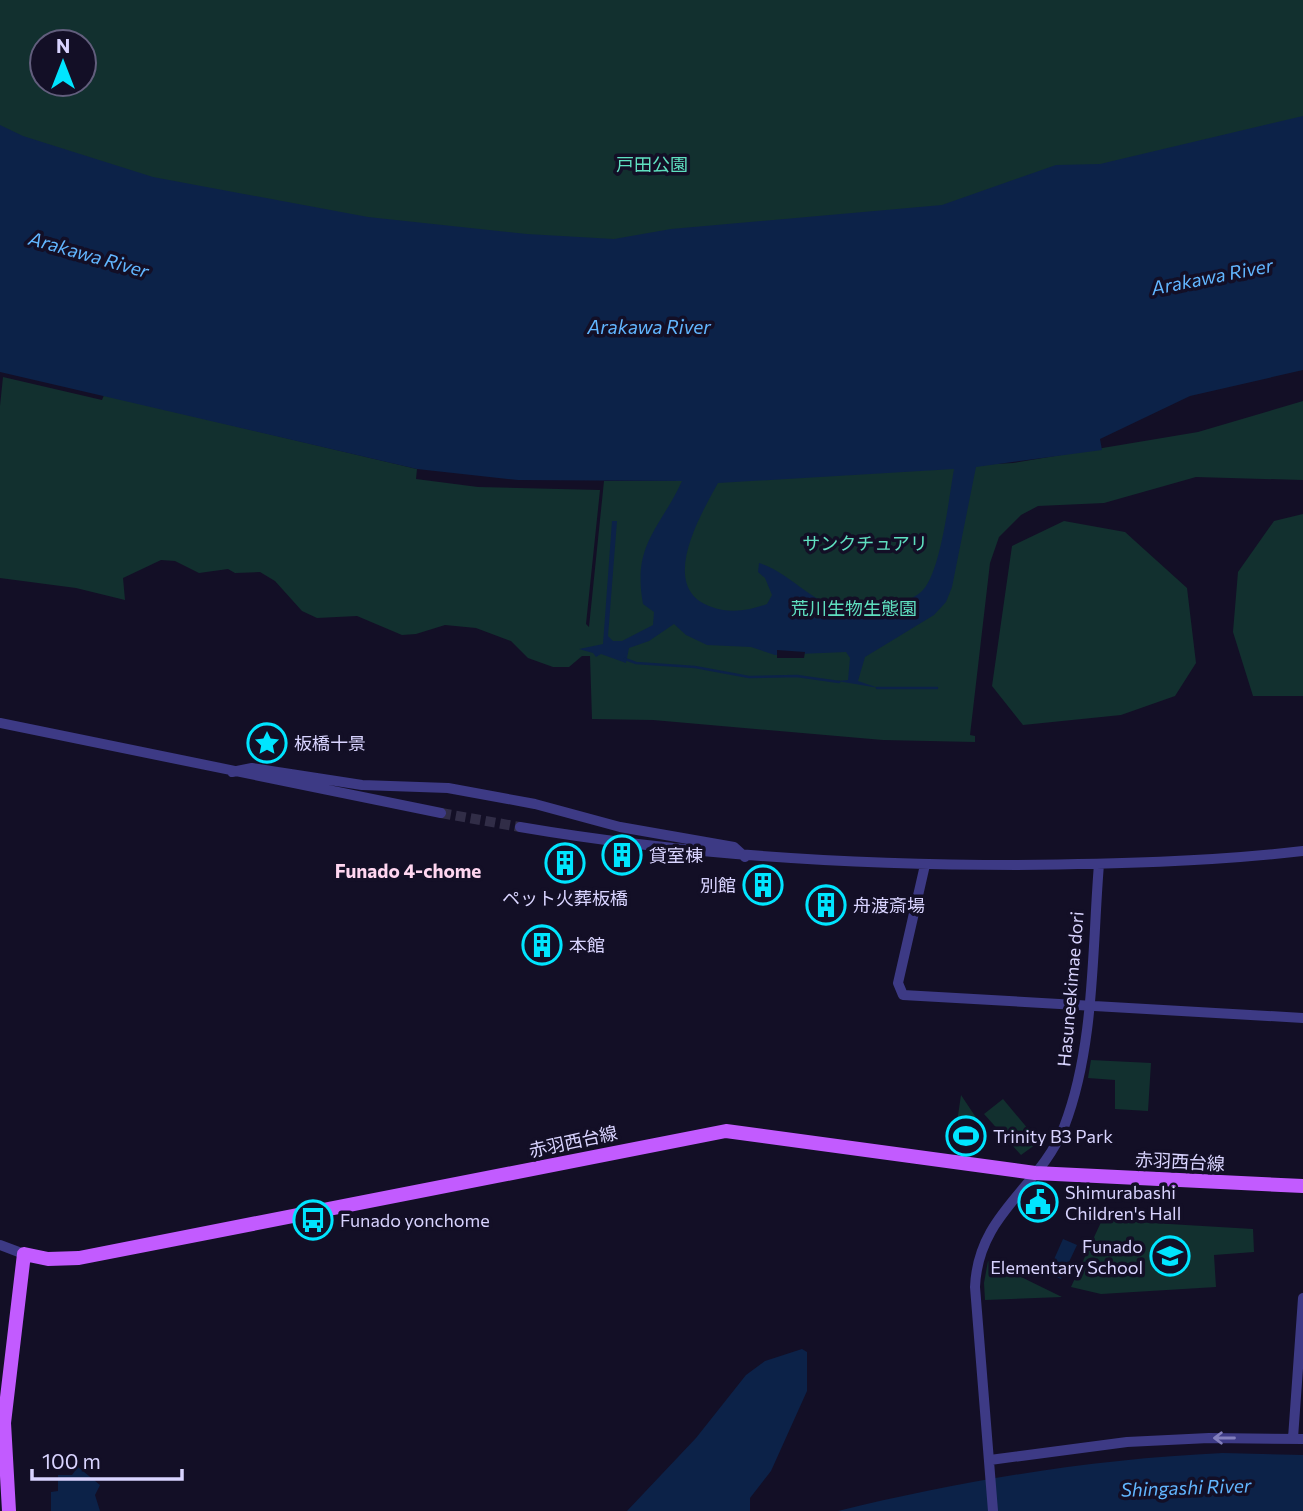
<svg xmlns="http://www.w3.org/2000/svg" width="1303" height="1511" font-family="Commissioner,'Noto Sans JP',sans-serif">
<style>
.green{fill:#12302f;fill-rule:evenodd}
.water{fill:#0c2248;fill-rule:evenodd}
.pier{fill:#130f26}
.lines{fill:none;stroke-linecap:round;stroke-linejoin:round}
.stream{stroke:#0c2248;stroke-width:2.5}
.minor-tunnel{stroke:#312d47;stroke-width:10;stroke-dasharray:10 5;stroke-linecap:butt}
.minor{stroke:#3d3a85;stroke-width:10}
.major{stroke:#c25bff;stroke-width:14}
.oneway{stroke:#837fbc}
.labels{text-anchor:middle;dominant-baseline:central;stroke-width:7;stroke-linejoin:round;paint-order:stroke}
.park-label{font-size:18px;fill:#5fe0c0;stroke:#130f26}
.poi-label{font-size:18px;fill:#d9d4ff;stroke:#130f26;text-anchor:start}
.street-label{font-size:18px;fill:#d9d4ff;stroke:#130f26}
.water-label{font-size:19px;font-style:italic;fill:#62b6ff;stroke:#130f26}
.neighbourhood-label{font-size:19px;font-weight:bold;fill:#ffd6f0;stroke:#130f26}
</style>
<rect width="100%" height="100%" fill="#130f26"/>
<path class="green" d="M 0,0 L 1303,0 L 1303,256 L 0,227 ZM 42,42 L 84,42 L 84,84 L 42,84 Z
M 3,377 L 102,400 L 104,395 L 417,469 L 416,479 L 478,487 L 600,490 L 586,624 L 589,627 L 604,481 L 683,481 L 1013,463 L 1198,432 L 1303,401 L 1303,480 L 1196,477 L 1104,503 L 1038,506 L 1021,515 L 999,537 L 990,563 L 970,735 L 975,736 L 975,742 L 883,740 L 653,720 L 592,719 L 590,656 L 582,656 L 569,667 L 553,667 L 528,658 L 511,641 L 476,628 L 445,625 L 416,634 L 402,635 L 357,616 L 317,618 L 302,611 L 275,581 L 260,572 L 235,573 L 228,569 L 199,573 L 175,561 L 161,560 L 123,578 L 125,600 L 76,588 L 0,578 L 0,406 Z
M 1303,514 L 1303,696 L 1253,696 L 1233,632 L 1238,572 L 1274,521 Z
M 1064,521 L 1125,532 L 1187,588 L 1196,663 L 1175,696 L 1121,715 L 1023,725 L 992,686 L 1012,546 Z
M 1091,1060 L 1151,1063 L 1148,1111 L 1115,1109 L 1115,1080 L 1088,1078 Z
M 961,1095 L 979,1122 L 974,1153 L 953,1150 Z
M 1003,1099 L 1039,1142 L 1021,1155 L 984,1114 Z
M 1102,1220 L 1253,1229 L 1254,1252 L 1214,1255 L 1216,1287 L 1101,1294 L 1071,1287 Z
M 988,1261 L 1062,1297 L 985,1300 L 984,1283 Z"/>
<path class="water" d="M 1303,116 L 1303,370 L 1190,396 L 1100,439 L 1102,450 L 976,467 L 952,587 L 946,602 L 934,615 L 865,657 L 858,681 L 879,688 L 837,681 L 848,680 L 850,658 L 846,652 L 775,655 L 751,647 L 707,645 L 686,635 L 674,624 L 649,641 L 629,648 L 626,663 L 601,654 L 596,657 L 593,653 L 579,649 L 603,644 L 612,521 L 617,521 L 608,636 L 613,641 L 622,641 L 653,625 L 654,612 L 643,604 C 632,544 660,529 682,481 L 518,480 L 417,469 L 0,372 L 0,125 L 23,136 L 153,177 L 368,217 L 527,234 L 614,239 L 671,229 L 942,205 L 1056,165 L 1100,164 ZM 954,469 C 949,496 941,575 921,592 C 912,600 897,604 886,607 C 866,612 847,612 828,604 C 803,593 785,571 759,563 L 758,572 L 765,578 L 772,595 L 767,604 C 748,611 729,614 709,606 C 658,586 701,514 718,483 Z
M 1063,1239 L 1077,1245 L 1061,1279 L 1048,1273 Z
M 802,1349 L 807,1352 L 807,1391 L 771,1471 L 750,1498 L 750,1511 L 627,1511 L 696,1438 L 746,1375 L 765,1361 Z
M 1223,1453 L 1303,1455 L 1303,1511 L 838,1511 C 965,1480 1092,1459 1223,1453 Z
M 78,1467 L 100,1485 L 95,1495 L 100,1511 L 51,1511 L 51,1492 L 58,1491 L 58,1475 L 72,1475 Z"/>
<path class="pier" d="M 777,650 L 805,652 L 804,658 L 777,658 Z"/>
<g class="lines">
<path class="stream" d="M 625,659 L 636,663 L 695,667 L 749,677 L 797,676 L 839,682
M 877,688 L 937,688"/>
<path class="minor-tunnel" d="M 441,813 L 520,827"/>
<path class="minor" d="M 0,723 L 441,813
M 232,772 L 252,768 L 362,785 L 448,788 L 535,804 L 620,827 L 734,847 L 745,857
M 520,827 C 684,855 850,865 1017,865 C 1112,864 1208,862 1303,851
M 925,865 L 898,983 L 903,995 L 1303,1018
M 0,1245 L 24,1254
M 1293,1438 L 1303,1298
M 990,1460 L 1127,1442 L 1209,1438 L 1303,1439
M 993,1511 L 975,1287 C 978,1213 1040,1188 1064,1127 C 1095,1047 1092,949 1099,864"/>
<path class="major" d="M 9,1511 L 4,1423 L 24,1254 L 48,1259 L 79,1258 L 726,1131 L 1035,1173 L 1303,1186"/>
</g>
<defs><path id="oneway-shaft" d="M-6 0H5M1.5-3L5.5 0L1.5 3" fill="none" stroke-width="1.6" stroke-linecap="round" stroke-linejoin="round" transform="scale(1.75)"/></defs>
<use class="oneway" href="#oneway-shaft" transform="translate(1224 1438) rotate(-180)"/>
<defs>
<g id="sight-ring" transform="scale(2.0125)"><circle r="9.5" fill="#130f26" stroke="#00e5ff" stroke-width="1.5"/><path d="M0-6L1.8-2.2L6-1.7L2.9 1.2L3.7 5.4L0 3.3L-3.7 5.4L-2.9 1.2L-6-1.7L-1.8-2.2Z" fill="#00e5ff"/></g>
<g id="building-ring" transform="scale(2.0125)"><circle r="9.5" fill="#130f26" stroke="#00e5ff" stroke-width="1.5"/><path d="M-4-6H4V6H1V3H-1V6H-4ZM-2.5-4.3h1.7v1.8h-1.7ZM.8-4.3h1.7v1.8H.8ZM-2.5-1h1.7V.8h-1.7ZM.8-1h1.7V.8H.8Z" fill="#00e5ff"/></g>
<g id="stadium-ring" transform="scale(2.0125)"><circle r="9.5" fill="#130f26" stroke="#00e5ff" stroke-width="1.5"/><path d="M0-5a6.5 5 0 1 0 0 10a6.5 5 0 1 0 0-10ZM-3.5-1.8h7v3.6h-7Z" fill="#00e5ff"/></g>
<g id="civic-ring" transform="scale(2.0125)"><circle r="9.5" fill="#130f26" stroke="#00e5ff" stroke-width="1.5"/><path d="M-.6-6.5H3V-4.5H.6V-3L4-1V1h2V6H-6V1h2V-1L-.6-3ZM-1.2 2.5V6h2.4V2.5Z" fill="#00e5ff"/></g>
<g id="bus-ring" transform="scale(2.0125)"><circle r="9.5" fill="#130f26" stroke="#00e5ff" stroke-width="1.5"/><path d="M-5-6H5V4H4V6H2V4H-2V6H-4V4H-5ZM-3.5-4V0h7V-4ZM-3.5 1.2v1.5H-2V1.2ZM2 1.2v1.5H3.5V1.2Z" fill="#00e5ff"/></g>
<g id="school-ring" transform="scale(2.0125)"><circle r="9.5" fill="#130f26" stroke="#00e5ff" stroke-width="1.5"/><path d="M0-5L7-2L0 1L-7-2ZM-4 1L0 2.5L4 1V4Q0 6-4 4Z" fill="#00e5ff"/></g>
</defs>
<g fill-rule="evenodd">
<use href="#sight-ring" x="267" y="743"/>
<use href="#building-ring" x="622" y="855"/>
<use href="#building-ring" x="565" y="863"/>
<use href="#building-ring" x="763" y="885"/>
<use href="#building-ring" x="826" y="905"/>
<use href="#building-ring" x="542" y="945"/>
<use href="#stadium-ring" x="966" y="1136"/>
<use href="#civic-ring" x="1038" y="1202"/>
<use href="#bus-ring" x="313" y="1220"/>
<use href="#school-ring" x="1170" y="1256"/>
</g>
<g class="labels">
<g class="park-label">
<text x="652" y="164">戸田公園</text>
<text x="865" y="543">サンクチュアリ</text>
<text x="854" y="608">荒川生物生態園</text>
</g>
<g class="poi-label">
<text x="294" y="743">板橋十景</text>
<text x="649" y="855">貸室棟</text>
<text x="736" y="885" text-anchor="end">別館</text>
<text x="565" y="898" text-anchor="middle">ペット火葬板橋</text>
<text x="853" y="905">舟渡斎場</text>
<text x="569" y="945">本館</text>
<text x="993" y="1136">Trinity B3 Park</text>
<text x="1065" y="1192">Shimurabashi<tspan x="1065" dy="21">Children's Hall</tspan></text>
<text x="340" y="1220">Funado yonchome</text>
<text x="1143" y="1246" text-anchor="end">Funado<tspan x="1143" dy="21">Elementary School</tspan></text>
</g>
<g class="street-label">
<text transform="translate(1070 989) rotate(-85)">Hasuneekimae dori</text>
<text transform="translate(573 1141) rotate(-12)">赤羽西台線</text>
<text transform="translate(1180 1161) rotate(3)">赤羽西台線</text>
</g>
<g class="water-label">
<text transform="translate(89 254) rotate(16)">Arakawa River</text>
<text transform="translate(1212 276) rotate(-11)">Arakawa River</text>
<text x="649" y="326">Arakawa River</text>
<text transform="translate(1186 1487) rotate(-2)">Shingashi River</text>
</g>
<g class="neighbourhood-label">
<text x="408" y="870">Funado 4-chome</text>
</g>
</g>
<g transform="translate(63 63)"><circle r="33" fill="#130f26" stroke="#625e7d" stroke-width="2"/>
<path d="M0-5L12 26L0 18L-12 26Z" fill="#00e5ff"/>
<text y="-10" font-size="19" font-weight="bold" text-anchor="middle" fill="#d9d4ff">N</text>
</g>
<path d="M32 1469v10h150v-10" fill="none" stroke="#d9d4ff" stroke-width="3.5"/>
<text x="42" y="1469" font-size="21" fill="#d9d4ff" stroke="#130f26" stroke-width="5" paint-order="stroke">100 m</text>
</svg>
